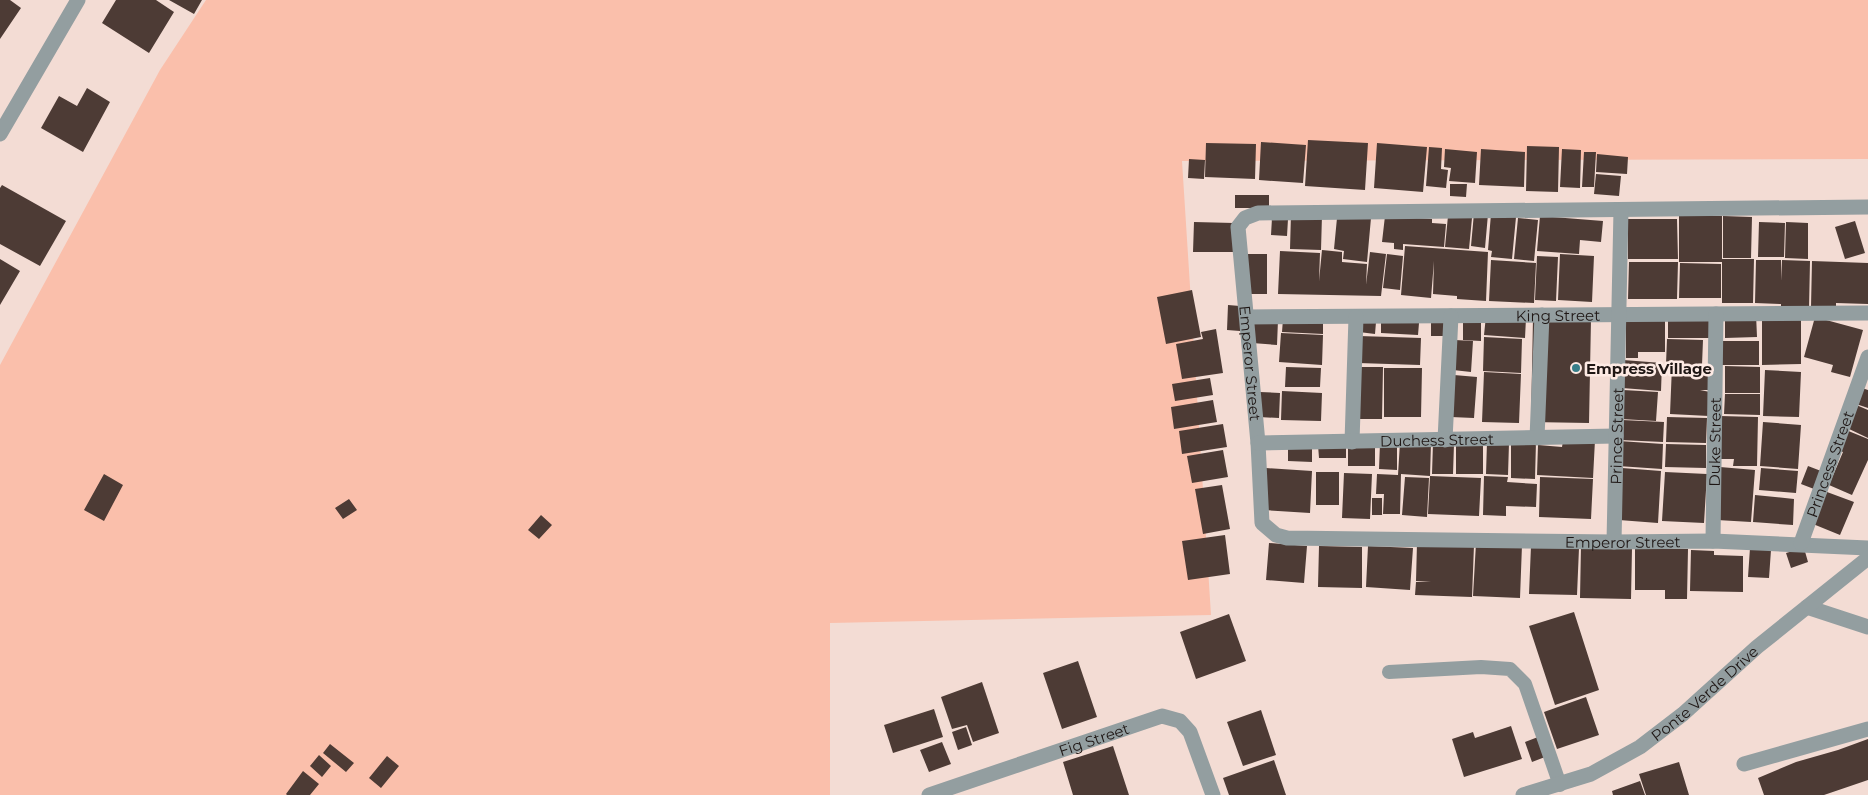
<svg xmlns="http://www.w3.org/2000/svg" width="1868" height="795" font-family="Montserrat,sans-serif">
<style>
.green{fill:#fabfab}
.building{fill:#4d3b35}
.lines{fill:none;stroke-linecap:round;stroke-linejoin:round}
.lane{stroke:#939ea0;stroke-width:14}
.street{stroke:#939ea0;stroke-width:15}
.poi-dot{fill:#377e89;stroke:#fdeae4;stroke-width:2}
.labels{text-anchor:middle;dominant-baseline:central;stroke-width:5;stroke-linejoin:round;paint-order:stroke}
.street-label{font-size:15px;fill:#1e1614;stroke:#fdeae4}
.poi-label{font-size:15px;font-weight:bold;fill:#1e1614;stroke:#fdeae4;text-anchor:start}
</style>
<rect width="100%" height="100%" fill="#f3dcd4"/>
<path class="green" d="M 206,0 L 1868,0 L 1868,159 L 1182,161 L 1211,615 L 830,623 L 830,795 L 0,795 L 0,365 L 160,70 Z"/>
<path class="building" d="M 0,0 L 10,0 L 21,8 L 0,39 Z
M 116,0 L 156,0 L 174,12 L 149,53 L 102,23 Z
M 169,0 L 202,0 L 194,14 Z
M 87,88 L 110,102 L 83,152 L 41,128 L 59,96 L 77,106 Z
M 1308,140 L 1368,143 L 1365,190 L 1305,186 Z
M 1261,142 L 1306,145 L 1303,183 L 1259,180 Z
M 1206,143 L 1256,144 L 1255,179 L 1205,177 Z
M 1377,143 L 1427,147 L 1423,192 L 1374,188 Z
M 1527,146 L 1559,147 L 1558,192 L 1526,191 Z
M 1429,147 L 1442,148 L 1441,169 L 1448,170 L 1446,188 L 1426,186 Z
M 1445,149 L 1477,152 L 1475,183 L 1449,181 L 1451,168 L 1444,167 Z
M 1481,149 L 1525,152 L 1524,187 L 1479,185 Z
M 1562,149 L 1581,150 L 1580,188 L 1560,187 Z
M 1584,152 L 1596,152 L 1594,187 L 1582,187 Z
M 1597,154 L 1628,157 L 1627,174 L 1596,172 Z
M 1189,159 L 1205,160 L 1204,179 L 1188,178 Z
M 1596,174 L 1621,176 L 1619,196 L 1594,194 Z
M 1450,184 L 1467,184 L 1466,197 L 1450,196 Z
M 2,185 L 66,221 L 40,266 L 0,244 L 0,188 Z
M 1235,195 L 1269,195 L 1269,208 L 1235,208 Z
M 1474,213 L 1488,214 L 1485,248 L 1471,246 Z
M 1291,214 L 1322,215 L 1321,250 L 1290,249 Z
M 1491,214 L 1516,217 L 1512,259 L 1491,257 L 1492,251 L 1488,250 Z
M 1385,216 L 1432,219 L 1432,223 L 1446,224 L 1444,247 L 1403,244 L 1403,250 L 1394,249 L 1394,243 L 1382,242 Z
M 1448,216 L 1472,218 L 1469,249 L 1445,247 Z
M 1540,216 L 1603,221 L 1601,242 L 1580,240 L 1579,254 L 1537,251 Z
M 1679,216 L 1722,216 L 1722,259 L 1754,259 L 1753,303 L 1722,303 L 1722,262 L 1679,262 Z
M 1723,216 L 1752,217 L 1751,258 L 1723,258 Z
M 1272,218 L 1288,219 L 1287,236 L 1271,235 Z
M 1337,218 L 1371,218 L 1367,262 L 1343,259 L 1344,251 L 1334,249 Z
M 1518,218 L 1538,220 L 1534,261 L 1514,259 Z
M 1628,219 L 1677,219 L 1678,259 L 1628,259 Z
M 1855,221 L 1865,253 L 1845,259 L 1835,227 Z
M 1194,222 L 1234,223 L 1234,252 L 1193,252 Z
M 1759,222 L 1785,223 L 1784,257 L 1758,257 Z
M 1786,222 L 1808,223 L 1808,259 L 1785,258 Z
M 1405,246 L 1488,252 L 1486,301 L 1457,299 L 1457,296 L 1433,294 L 1434,261 L 1431,298 L 1401,295 Z
M 1322,250 L 1342,252 L 1342,262 L 1367,264 L 1366,285 L 1370,252 L 1386,254 L 1381,296 L 1278,294 L 1280,251 L 1320,253 L 1319,281 Z
M 1247,254 L 1267,254 L 1267,294 L 1248,294 Z
M 1387,254 L 1403,256 L 1400,290 L 1383,288 Z
M 1560,254 L 1594,256 L 1592,302 L 1558,300 Z
M 1537,256 L 1558,257 L 1556,301 L 1535,300 Z
M 0,259 L 20,271 L 0,305 Z
M 1491,260 L 1536,263 L 1534,303 L 1489,301 Z
M 1756,260 L 1781,260 L 1782,281 L 1782,260 L 1810,261 L 1809,309 L 1781,308 L 1781,304 L 1755,303 Z
M 1812,261 L 1868,263 L 1868,304 L 1836,303 L 1836,295 L 1836,308 L 1811,307 Z
M 1629,262 L 1678,262 L 1677,299 L 1628,299 Z
M 1680,263 L 1721,264 L 1721,298 L 1679,298 Z
M 1192,290 L 1201,337 L 1166,344 L 1157,297 Z
M 1228,305 L 1240,306 L 1240,331 L 1227,330 Z
M 1756,314 L 1757,337 L 1725,338 L 1725,315 Z
M 1801,314 L 1801,364 L 1762,365 L 1762,315 Z
M 1486,316 L 1526,318 L 1525,338 L 1484,335 Z
M 1711,316 L 1712,338 L 1668,338 L 1668,317 Z
M 1626,317 L 1665,317 L 1665,352 L 1638,352 L 1638,358 L 1626,358 Z
M 1815,317 L 1863,330 L 1850,377 L 1831,372 L 1833,365 L 1804,357 Z
M 1253,318 L 1278,320 L 1277,345 L 1252,343 Z
M 1463,318 L 1481,321 L 1481,341 L 1463,340 Z
M 1533,318 L 1591,319 L 1589,423 L 1531,422 Z
M 1283,319 L 1323,322 L 1323,334 L 1282,332 Z
M 1431,319 L 1446,319 L 1446,336 L 1431,336 Z
M 1360,321 L 1376,322 L 1375,334 L 1359,332 Z
M 1381,321 L 1419,323 L 1418,335 L 1381,333 Z
M 1216,329 L 1223,373 L 1182,379 L 1176,344 L 1203,339 L 1201,332 Z
M 1281,333 L 1323,335 L 1322,365 L 1279,362 Z
M 1359,336 L 1421,338 L 1420,365 L 1358,363 Z
M 1484,337 L 1522,339 L 1521,373 L 1483,371 Z
M 1667,339 L 1703,340 L 1702,365 L 1666,364 Z
M 1455,340 L 1473,341 L 1471,372 L 1453,370 Z
M 1721,341 L 1759,341 L 1759,365 L 1721,365 Z
M 1623,360 L 1662,363 L 1661,391 L 1622,388 Z
M 1672,366 L 1701,367 L 1701,374 L 1711,375 L 1710,390 L 1700,390 L 1710,392 L 1709,416 L 1670,414 Z
M 1725,366 L 1760,367 L 1760,393 L 1725,393 Z
M 1286,367 L 1321,368 L 1320,387 L 1285,387 Z
M 1359,367 L 1383,367 L 1382,419 L 1359,419 Z
M 1384,368 L 1422,368 L 1421,417 L 1384,417 Z
M 1765,370 L 1801,372 L 1799,417 L 1763,416 Z
M 1484,372 L 1521,374 L 1519,423 L 1482,422 Z
M 1454,375 L 1477,377 L 1474,418 L 1451,417 Z
M 1210,378 L 1213,395 L 1175,401 L 1172,384 Z
M 1859,387 L 1868,390 L 1868,408 L 1853,403 Z
M 1623,390 L 1658,392 L 1656,421 L 1621,419 Z
M 1282,391 L 1322,393 L 1321,421 L 1281,420 Z
M 1260,392 L 1280,393 L 1279,418 L 1259,417 Z
M 1725,394 L 1760,394 L 1760,415 L 1724,414 Z
M 1213,400 L 1217,422 L 1174,429 L 1171,407 Z
M 1854,404 L 1868,410 L 1868,438 L 1847,428 Z
M 1720,416 L 1758,417 L 1757,466 L 1733,466 L 1734,459 L 1719,459 Z
M 1667,417 L 1707,418 L 1706,443 L 1666,442 Z
M 1622,420 L 1664,422 L 1663,442 L 1620,440 Z
M 1763,422 L 1801,425 L 1798,469 L 1760,466 Z
M 1223,424 L 1227,447 L 1182,454 L 1179,431 Z
M 1846,430 L 1868,439 L 1868,460 L 1852,495 L 1829,485 L 1843,452 L 1838,450 Z
M 1595,440 L 1593,478 L 1537,475 L 1538,445 L 1562,447 L 1563,441 Z
M 1511,441 L 1536,441 L 1535,479 L 1511,478 Z
M 1619,441 L 1663,444 L 1662,469 L 1618,466 Z
M 1400,442 L 1431,443 L 1430,476 L 1401,474 L 1400,514 L 1383,514 L 1384,494 L 1376,494 L 1377,474 L 1398,475 Z
M 1487,442 L 1509,443 L 1508,475 L 1486,474 Z
M 1380,443 L 1397,444 L 1397,470 L 1379,469 Z
M 1433,443 L 1454,444 L 1453,474 L 1432,474 Z
M 1456,443 L 1483,444 L 1483,474 L 1456,474 Z
M 1346,444 L 1346,458 L 1319,458 L 1318,445 Z
M 1666,444 L 1706,445 L 1706,468 L 1665,467 Z
M 1288,445 L 1312,445 L 1312,462 L 1288,461 Z
M 1348,448 L 1375,448 L 1375,466 L 1348,466 Z
M 1223,450 L 1228,477 L 1192,483 L 1187,456 Z
M 1808,466 L 1821,471 L 1814,489 L 1801,484 Z
M 1720,467 L 1755,470 L 1751,522 L 1717,520 Z
M 1266,468 L 1312,471 L 1310,513 L 1264,510 Z
M 1622,468 L 1661,471 L 1658,523 L 1619,520 Z
M 1761,468 L 1798,471 L 1796,493 L 1759,490 Z
M 1316,472 L 1339,472 L 1339,505 L 1316,505 Z
M 1665,472 L 1707,474 L 1704,523 L 1662,521 Z
M 1344,473 L 1372,474 L 1370,519 L 1342,518 Z
M 104,474 L 123,485 L 104,521 L 84,510 Z
M 1430,476 L 1481,478 L 1479,516 L 1428,514 Z
M 1484,476 L 1508,477 L 1507,482 L 1537,484 L 1536,507 L 1506,506 L 1506,516 L 1483,515 Z
M 1405,477 L 1429,478 L 1427,517 L 1402,515 Z
M 1540,477 L 1593,479 L 1591,519 L 1539,517 Z
M 1222,485 L 1230,529 L 1203,534 L 1195,489 Z
M 1827,492 L 1854,502 L 1840,535 L 1813,524 Z
M 1755,495 L 1794,499 L 1793,525 L 1753,522 Z
M 1372,498 L 1382,498 L 1382,515 L 1372,515 Z
M 349,499 L 357,510 L 343,519 L 335,508 Z
M 541,515 L 552,525 L 539,539 L 528,530 Z
M 1225,535 L 1230,574 L 1188,580 L 1182,541 Z
M 1269,543 L 1307,546 L 1304,583 L 1266,580 Z
M 1417,543 L 1474,545 L 1472,597 L 1415,595 L 1416,582 L 1431,582 L 1416,581 Z
M 1476,543 L 1522,545 L 1520,598 L 1473,596 Z
M 1319,546 L 1362,547 L 1362,588 L 1318,587 Z
M 1368,546 L 1413,548 L 1410,590 L 1366,587 Z
M 1531,546 L 1579,548 L 1577,595 L 1529,594 Z
M 1581,546 L 1632,548 L 1631,599 L 1580,598 Z
M 1750,548 L 1771,550 L 1769,578 L 1748,577 Z
M 1804,548 L 1808,562 L 1791,568 L 1786,553 Z
M 1635,549 L 1688,549 L 1687,599 L 1665,599 L 1665,590 L 1635,590 Z
M 1691,550 L 1714,551 L 1714,555 L 1743,556 L 1743,592 L 1690,591 Z
M 1574,612 L 1599,690 L 1555,705 L 1529,626 Z
M 1229,614 L 1246,661 L 1196,679 L 1180,632 Z
M 1078,661 L 1097,717 L 1062,729 L 1043,673 Z
M 982,682 L 999,733 L 973,742 L 967,725 L 952,729 L 941,697 Z
M 1586,697 L 1599,735 L 1557,749 L 1544,712 Z
M 934,709 L 943,737 L 893,753 L 884,725 Z
M 1261,710 L 1276,755 L 1243,766 L 1227,722 Z
M 1511,726 L 1522,759 L 1464,777 L 1452,739 L 1473,732 L 1475,738 Z
M 966,727 L 972,745 L 958,750 L 952,732 Z
M 1538,737 L 1545,757 L 1532,762 L 1525,742 Z
M 1868,739 L 1868,780 L 1824,795 L 1764,795 L 1758,778 L 1796,762 L 1838,750 Z
M 942,742 L 951,764 L 929,772 L 920,750 Z
M 330,744 L 354,763 L 346,772 L 323,753 Z
M 1113,746 L 1129,795 L 1073,795 L 1063,762 Z
M 319,755 L 331,766 L 322,777 L 310,766 Z
M 387,756 L 399,766 L 381,788 L 369,778 Z
M 1274,760 L 1286,795 L 1229,795 L 1223,778 Z
M 1679,762 L 1689,795 L 1646,795 L 1639,774 Z
M 303,771 L 319,784 L 310,795 L 287,795 L 286,794 Z
M 1640,781 L 1645,795 L 1613,795 L 1612,791 Z"/>
<g class="lines">
<path class="lane" d="M 1389,672 L 1481,667 L 1510,669 L 1525,684 L 1560,785"/>
<g class="street">
<path d="M 0,134 L 78,0"/>
<path id="s1" d="M 1868,207 L 1258,213 L 1245,218 L 1238,227 L 1258,443 L 1262,523 L 1276,535 L 1287,538 L 1614,542 L 1713,541 L 1868,548"/>
<path id="s2" d="M 1247,317 L 1868,313"/>
<path d="M 1537,438 L 1542,315"/>
<path d="M 1445,440 L 1451,316"/>
<path d="M 1352,442 L 1356,317"/>
<path id="s3" d="M 1258,443 L 1616,436"/>
<path id="s4" d="M 1713,541 L 1716,314"/>
<path id="s5" d="M 1614,542 L 1621,210"/>
<path id="s6" d="M 1801,543 L 1868,357"/>
<path d="M 1807,607 L 1868,627"/>
<path d="M 1744,764 L 1868,729"/>
<path id="s7" d="M 929,795 L 1162,716 L 1180,721 L 1190,732 L 1213,795"/>
<path id="s8" d="M 1523,795 L 1591,774 L 1640,747 L 1683,714 L 1757,647 L 1868,558"/>
</g>
</g>
<circle class="poi-dot" cx="1576" cy="368" r="5"/>
<g class="labels">
<g class="street-label">
<text stroke="none"><textPath href="#s2" startOffset="311">King Street</textPath></text>
<text stroke="none"><textPath href="#s1" startOffset="772">Emperor Street</textPath></text>
<text stroke="none"><textPath href="#s5" startOffset="106">Prince Street</textPath></text>
<text stroke="none"><textPath href="#s3" startOffset="179">Duchess Street</textPath></text>
<text stroke="none"><textPath href="#s4" startOffset="99">Duke Street</textPath></text>
<text stroke="none"><textPath href="#s6" startOffset="84">Princess Street</textPath></text>
<text stroke="none"><textPath href="#s1" startOffset="1298">Emperor Street</textPath></text>
<text stroke="none"><textPath href="#s8" startOffset="211">Ponte Verde Drive</textPath></text>
<text stroke="none"><textPath href="#s7" startOffset="174">Fig Street</textPath></text>
</g>
<g class="poi-label">
<text x="1586" y="368">Empress Village</text>
</g>
</g>
</svg>
